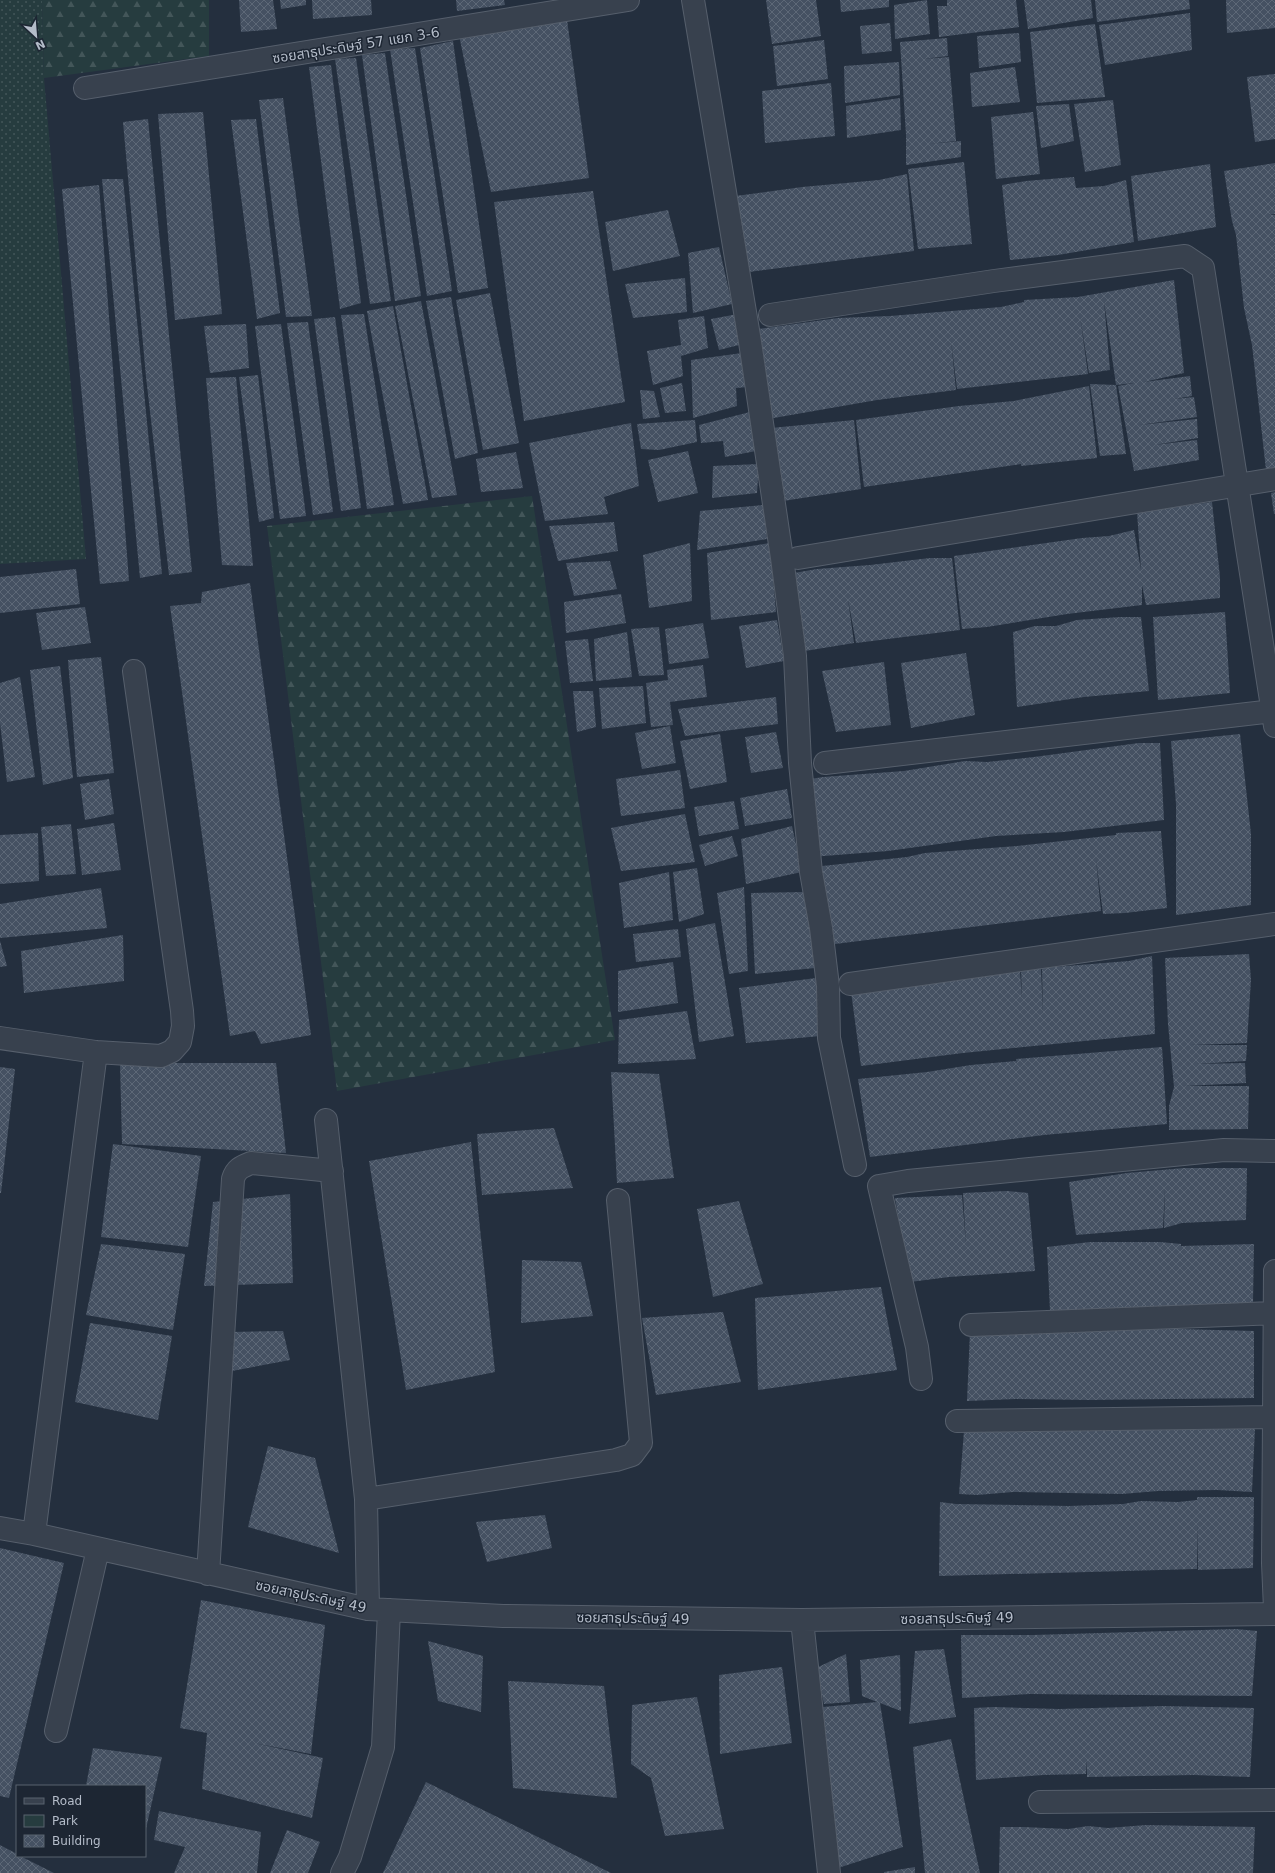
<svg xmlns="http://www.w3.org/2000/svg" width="1275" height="1873" font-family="'DejaVu Sans','Noto Sans Thai',sans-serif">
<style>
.green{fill:url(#green-dots)}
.forest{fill:url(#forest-firs)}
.building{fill:url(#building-cross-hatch)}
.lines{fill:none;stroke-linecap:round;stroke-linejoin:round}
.minor-casing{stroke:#565f6c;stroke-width:24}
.minor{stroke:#38414e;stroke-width:22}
.labels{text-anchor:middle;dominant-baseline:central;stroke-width:3;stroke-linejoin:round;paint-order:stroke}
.street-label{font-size:14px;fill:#b4bcc9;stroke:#1d2633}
</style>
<defs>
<pattern id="green-dots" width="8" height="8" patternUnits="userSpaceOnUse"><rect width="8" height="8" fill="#263c3f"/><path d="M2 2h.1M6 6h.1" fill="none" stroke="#435659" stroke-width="1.8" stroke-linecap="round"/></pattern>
<pattern id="forest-firs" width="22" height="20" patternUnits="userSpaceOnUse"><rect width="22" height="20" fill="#263c3f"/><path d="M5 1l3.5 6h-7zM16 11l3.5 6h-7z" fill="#435659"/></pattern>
<pattern id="building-cross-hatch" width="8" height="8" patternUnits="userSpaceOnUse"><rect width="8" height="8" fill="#455162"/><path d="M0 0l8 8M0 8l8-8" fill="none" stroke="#5d6877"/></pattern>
</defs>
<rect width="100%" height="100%" fill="#242f3e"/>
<path class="green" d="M 0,0 L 42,0 L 44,78 L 86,559 L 0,564 Z"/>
<path class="forest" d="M 42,0 L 209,0 L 209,56 L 44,78 Z
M 532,496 L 615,1040 L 337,1091 L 267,526 Z"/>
<path class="building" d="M 239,0 L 273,0 L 277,29 L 241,32 Z
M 280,0 L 306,0 L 306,5 L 281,9 Z
M 312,0 L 371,0 L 372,15 L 313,19 Z
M 456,0 L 504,0 L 505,5 L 457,11 Z
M 766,0 L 816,0 L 821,36 L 772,44 Z
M 840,0 L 889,0 L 889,7 L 841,12 Z
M 927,0 L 930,34 L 895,39 L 894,5 Z
M 947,0 L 1016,0 L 1019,27 L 939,37 L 937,6 L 947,6 Z
M 1024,0 L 1091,0 L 1093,18 L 1028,29 Z
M 1095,0 L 1189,0 L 1190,9 L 1097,22 Z
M 1226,0 L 1275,0 L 1275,28 L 1227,33 Z
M 1190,13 L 1192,50 L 1105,65 L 1099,25 Z
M 567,20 L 589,178 L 491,192 L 459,35 Z
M 890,23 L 892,51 L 862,54 L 860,26 Z
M 1095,24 L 1105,97 L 1037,103 L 1030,32 Z
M 1019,33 L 1021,62 L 979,68 L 977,36 Z
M 947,38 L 948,56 L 923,59 L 949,57 L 956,141 L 928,144 L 961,141 L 961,157 L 906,165 L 906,135 L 900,42 Z
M 824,40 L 828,79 L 777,86 L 773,46 Z
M 453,41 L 488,288 L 458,293 L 420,48 Z
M 415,48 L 452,291 L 427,296 L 390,49 Z
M 385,53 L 421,296 L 395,301 L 362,55 Z
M 356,58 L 391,301 L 370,304 L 335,59 Z
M 899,62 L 900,95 L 845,103 L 844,66 Z
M 331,65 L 361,303 L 340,309 L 309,67 Z
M 1015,67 L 1020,102 L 972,107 L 970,73 Z
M 1275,74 L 1275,139 L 1255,142 L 1247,77 Z
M 831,83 L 835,136 L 765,143 L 762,91 Z
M 283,98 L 312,316 L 286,317 L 259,100 Z
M 900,98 L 901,130 L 847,138 L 846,106 Z
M 1113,100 L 1121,165 L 1085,172 L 1074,104 Z
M 1069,104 L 1074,141 L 1041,148 L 1036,106 Z
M 203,112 L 222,314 L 175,320 L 158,114 Z
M 1033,112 L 1040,174 L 996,179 L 991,117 Z
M 148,119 L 192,572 L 169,575 L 146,377 L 123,122 Z
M 256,119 L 280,313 L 257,319 L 231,120 Z
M 964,162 L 972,244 L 918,249 L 908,169 Z
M 1275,163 L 1275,214 L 1269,215 L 1275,215 L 1275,469 L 1266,470 L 1252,345 L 1244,308 L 1236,235 L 1232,221 L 1224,171 Z
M 1210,164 L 1216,227 L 1138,241 L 1131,176 Z
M 907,174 L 914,251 L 741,273 L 728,197 L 802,187 L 879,180 Z
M 1074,177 L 1076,188 L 1104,186 L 1126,180 L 1134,242 L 1058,255 L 1010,260 L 1002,185 L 1026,181 Z
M 102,179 L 123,179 L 162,574 L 140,578 Z
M 99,185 L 129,581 L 100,584 L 62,189 Z
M 593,191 L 625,402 L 524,421 L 494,202 Z
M 668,210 L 680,256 L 613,271 L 605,222 Z
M 719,247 L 732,304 L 693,313 L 688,253 Z
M 685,278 L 687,312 L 633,318 L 625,284 Z
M 1174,280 L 1184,373 L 1144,382 L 1190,376 L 1192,396 L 1174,399 L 1194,397 L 1197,417 L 1139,425 L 1197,419 L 1198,438 L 1154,445 L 1197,440 L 1199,460 L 1134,471 L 1118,386 L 1134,383 L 1116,385 L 1104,301 L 1110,370 L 1089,373 L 1080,316 L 1088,374 L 957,389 L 951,340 L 956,390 L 877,400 L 768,419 L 758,329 L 838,318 L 890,316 L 1001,307 L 1024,302 L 1024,300 L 1078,297 Z
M 490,293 L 519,443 L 483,450 L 456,300 Z
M 451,297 L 478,453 L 455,459 L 426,301 Z
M 421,301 L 457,495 L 432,498 L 395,306 Z
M 393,306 L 428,500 L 403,504 L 367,311 Z
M 364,314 L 394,505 L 367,509 L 341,315 Z
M 738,314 L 739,345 L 719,350 L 711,319 Z
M 704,316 L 708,348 L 681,356 L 683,376 L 653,385 L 647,351 L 681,345 L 678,320 Z
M 335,317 L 361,508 L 341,511 L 314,319 Z
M 308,322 L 333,512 L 313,515 L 287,323 Z
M 246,324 L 249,368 L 210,373 L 204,326 Z
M 281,324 L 306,516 L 280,519 L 255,326 Z
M 742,353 L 748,387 L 736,388 L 737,406 L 693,418 L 691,360 Z
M 258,375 L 274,518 L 259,522 L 239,377 Z
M 236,377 L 253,566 L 222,565 L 206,378 Z
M 682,383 L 686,411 L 665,413 L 660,388 Z
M 1090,384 L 1116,385 L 1126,454 L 1100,456 Z
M 1089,386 L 1097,458 L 1021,466 L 1021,464 L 864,487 L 856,420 L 959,406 L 1014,401 Z
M 640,390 L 654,391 L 660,417 L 643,419 Z
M 750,412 L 756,451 L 725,457 L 723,441 L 701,443 L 699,425 Z
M 695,420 L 697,442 L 659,450 L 641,449 L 637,424 Z
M 854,420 L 861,489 L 783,501 L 771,428 Z
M 631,423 L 639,486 L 604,497 L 608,514 L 545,521 L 529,443 Z
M 688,451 L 698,493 L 658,502 L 648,460 Z
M 516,452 L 523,488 L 481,492 L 476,459 Z
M 759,464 L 757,493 L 712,498 L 713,466 Z
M 1275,492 L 1275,514 L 1274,514 L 1271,493 Z
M 1212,502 L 1220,577 L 1220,598 L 1146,605 L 1142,585 L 1142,605 L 1067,614 L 987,627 L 962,629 L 954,556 L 1082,538 L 1109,536 L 1134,530 L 1141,570 L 1137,512 Z
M 763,505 L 767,539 L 697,550 L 700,511 Z
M 614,522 L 618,551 L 558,561 L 549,526 Z
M 690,543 L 692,601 L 649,608 L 643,555 Z
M 770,543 L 776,612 L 711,620 L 707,553 Z
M 930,558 L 952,558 L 960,630 L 856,643 L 848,599 L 854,643 L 805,651 L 794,573 L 817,569 L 870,565 Z
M 610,561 L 617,589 L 574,596 L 566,563 Z
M 76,569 L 80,604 L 0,613 L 0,577 Z
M 250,583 L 311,1035 L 261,1044 L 255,1031 L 230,1036 L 170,606 L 201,603 L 202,592 Z
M 621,594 L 626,623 L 566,633 L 564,602 Z
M 85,607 L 91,643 L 42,650 L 36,613 Z
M 1225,612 L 1230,693 L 1158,700 L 1153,617 Z
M 1120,617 L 1141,617 L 1149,691 L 1084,697 L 1017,707 L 1013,632 L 1035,626 L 1056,626 L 1077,620 Z
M 777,620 L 784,661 L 746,668 L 739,626 Z
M 703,623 L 709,658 L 669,664 L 665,629 Z
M 659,627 L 664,675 L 639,676 L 631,629 Z
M 627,632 L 632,677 L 596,681 L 594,639 Z
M 588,639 L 593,681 L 570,683 L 565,641 Z
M 966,653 L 975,715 L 911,728 L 901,663 Z
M 101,657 L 114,773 L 77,777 L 68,660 Z
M 884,662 L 891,725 L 836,732 L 822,671 Z
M 703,665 L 707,697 L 670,702 L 673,725 L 651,727 L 646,683 L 668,680 L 667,670 Z
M 60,666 L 73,778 L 43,785 L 30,670 Z
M 20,677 L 35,777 L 7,782 L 0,723 L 0,683 Z
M 643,686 L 646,723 L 602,729 L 599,688 Z
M 573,691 L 593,691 L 596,727 L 577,732 Z
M 776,697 L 778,724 L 685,736 L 678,709 Z
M 670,726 L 676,763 L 642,769 L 635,733 Z
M 776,732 L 783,768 L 751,773 L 745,737 Z
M 720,734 L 727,782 L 690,789 L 680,741 Z
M 1240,734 L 1251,834 L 1251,905 L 1176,915 L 1176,804 L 1171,741 Z
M 1139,743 L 1160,743 L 1164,820 L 1064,832 L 996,836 L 888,851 L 811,857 L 804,780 L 823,777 L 904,771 L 965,761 L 987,762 L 1034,757 Z
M 680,770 L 685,808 L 621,816 L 616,779 Z
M 109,779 L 114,814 L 85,820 L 80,784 Z
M 787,789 L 792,818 L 745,826 L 740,798 Z
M 734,801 L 739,829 L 699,836 L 694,807 Z
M 685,814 L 695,862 L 621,871 L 611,828 Z
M 114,823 L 121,870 L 82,875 L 77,829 Z
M 71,824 L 76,874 L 46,876 L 41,827 Z
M 792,826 L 802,872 L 746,884 L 741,839 Z
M 1161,831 L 1167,908 L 1125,913 L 1103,914 L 1096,859 L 1101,911 L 827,945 L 822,866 L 907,857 L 925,853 L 1017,846 L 1116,835 L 1116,833 Z
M 38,833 L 39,881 L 0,884 L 0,835 Z
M 732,836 L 738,856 L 705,866 L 699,845 Z
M 697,868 L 704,914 L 679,922 L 673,872 Z
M 669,872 L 673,920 L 624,928 L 619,883 Z
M 744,887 L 748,971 L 729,974 L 717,893 Z
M 101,888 L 107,928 L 0,938 L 0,904 Z
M 805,892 L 815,968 L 755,974 L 751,893 Z
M 715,923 L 734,1036 L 699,1042 L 686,929 Z
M 678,929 L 681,957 L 636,962 L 633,934 Z
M 123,935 L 124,981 L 24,993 L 21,951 Z
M 0,941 L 7,966 L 0,967 Z
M 1249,954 L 1251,980 L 1247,1043 L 1191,1045 L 1247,1045 L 1246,1061 L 1196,1064 L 1245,1063 L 1246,1083 L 1184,1086 L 1249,1086 L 1248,1129 L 1169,1130 L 1169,1106 L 1174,1087 L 1168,1024 L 1165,958 Z
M 1152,956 L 1155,1034 L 963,1053 L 861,1066 L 850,984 L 1020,971 L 1022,999 L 1021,969 L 1041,969 L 1043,1015 L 1042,968 L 1129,961 Z
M 673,962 L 678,1003 L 618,1012 L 618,971 Z
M 816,978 L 820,1036 L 746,1043 L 739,988 Z
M 687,1011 L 696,1059 L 618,1064 L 619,1020 Z
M 1162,1047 L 1167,1124 L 1044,1135 L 870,1157 L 858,1079 L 927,1072 L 971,1065 L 1016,1061 L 1017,1065 L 1016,1059 Z
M 120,1063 L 276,1063 L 286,1153 L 122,1144 Z
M 0,1067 L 15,1069 L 1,1193 L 0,1193 Z
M 611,1072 L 659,1074 L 674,1178 L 617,1183 Z
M 554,1128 L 573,1188 L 482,1195 L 477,1134 Z
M 471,1142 L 495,1372 L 406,1390 L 369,1161 Z
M 113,1144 L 201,1156 L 188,1247 L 101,1237 Z
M 1184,1168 L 1247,1168 L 1246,1220 L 1182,1223 L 1164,1228 L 1165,1188 L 1163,1228 L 1076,1235 L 1069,1182 L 1127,1173 Z
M 1007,1191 L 1028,1193 L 1035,1271 L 949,1277 L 910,1282 L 895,1198 L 962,1195 L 966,1245 L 963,1193 Z
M 290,1194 L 293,1283 L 204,1286 L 213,1202 Z
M 739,1201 L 763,1284 L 713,1297 L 697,1209 Z
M 1090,1242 L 1160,1242 L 1181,1244 L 1181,1246 L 1254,1244 L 1253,1303 L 1050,1311 L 1047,1247 Z
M 101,1244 L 185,1254 L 173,1330 L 86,1315 Z
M 522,1260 L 581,1262 L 593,1316 L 521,1323 Z
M 881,1287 L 897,1370 L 758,1390 L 755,1298 Z
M 723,1312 L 741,1382 L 656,1395 L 642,1318 Z
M 90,1323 L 172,1336 L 158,1420 L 75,1402 Z
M 1179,1329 L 1254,1331 L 1254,1398 L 1089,1400 L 1016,1399 L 967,1401 L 970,1331 Z
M 283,1331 L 290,1360 L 232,1371 L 231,1332 Z
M 1219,1427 L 1255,1428 L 1252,1492 L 1217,1490 L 1158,1491 L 1122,1494 L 1013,1492 L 977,1495 L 959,1494 L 964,1431 L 1015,1432 L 1161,1428 L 1197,1430 Z
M 268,1446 L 315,1458 L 339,1553 L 248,1527 Z
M 1197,1497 L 1254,1497 L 1253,1568 L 1198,1570 L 1197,1523 L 1197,1569 L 939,1576 L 940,1502 L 956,1504 L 1069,1506 L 1123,1504 L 1141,1501 L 1178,1502 L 1197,1500 Z
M 545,1515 L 552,1548 L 487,1562 L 476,1522 Z
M 0,1548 L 64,1563 L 9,1798 L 0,1796 Z
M 201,1600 L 325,1625 L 311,1754 L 254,1743 L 323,1758 L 312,1818 L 202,1789 L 207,1733 L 180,1728 Z
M 1236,1629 L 1257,1631 L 1252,1696 L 1030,1694 L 962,1698 L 961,1635 L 1033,1635 Z
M 428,1641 L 483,1656 L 481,1712 L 438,1701 Z
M 944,1649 L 956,1717 L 909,1724 L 915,1651 Z
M 846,1654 L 850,1702 L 824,1704 L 816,1668 Z
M 900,1655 L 901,1711 L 880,1703 L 903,1847 L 838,1868 L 823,1707 L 877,1702 L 862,1696 L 860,1660 Z
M 782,1667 L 792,1743 L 720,1754 L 719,1675 Z
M 508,1681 L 604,1686 L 617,1798 L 513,1788 Z
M 697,1697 L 724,1829 L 665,1836 L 651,1778 L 631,1764 L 632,1705 Z
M 1163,1706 L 1254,1708 L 1250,1777 L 1194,1775 L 1087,1777 L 1087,1759 L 1086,1774 L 1043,1775 L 976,1780 L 974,1708 L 994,1707 L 1059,1709 Z
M 951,1739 L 980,1873 L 925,1873 L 913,1747 Z
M 93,1748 L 162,1757 L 146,1829 L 145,1786 L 86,1786 Z
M 426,1782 L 611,1873 L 383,1873 Z
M 159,1811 L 261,1832 L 257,1873 L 174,1873 L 185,1847 L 154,1840 Z
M 1146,1825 L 1255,1827 L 1253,1873 L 999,1873 L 1000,1827 L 1023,1827 L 1068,1829 L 1088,1826 L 1108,1828 Z
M 287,1830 L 320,1842 L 308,1873 L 270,1873 Z
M 0,1845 L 17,1854 L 17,1856 L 20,1856 L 54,1873 L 0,1873 Z
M 915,1867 L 915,1873 L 884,1873 L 884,1872 Z"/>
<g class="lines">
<g class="minor-casing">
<path id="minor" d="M 693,0 L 750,342 L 782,558 L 795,656 L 800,763 L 811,872 L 821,928 L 828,986 L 829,1038 L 855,1165
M 85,88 L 628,0
M 770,315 L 994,281 L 1185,256 L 1203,268 L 1275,726
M 798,558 L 1275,479
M 825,763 L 1273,711
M 850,984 L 1275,924
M 0,1038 L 96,1052 L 161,1056 L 172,1051 L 180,1042 L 183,1026 L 182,1011 L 134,671
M 326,1120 L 366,1499 L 368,1609
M 1275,1271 L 1273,1563 L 1275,1609
M 971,1325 L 1275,1313
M 921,1379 L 917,1347 L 879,1186 L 908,1181 L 1224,1150 L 1275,1151
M 957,1421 L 1275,1417
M 366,1499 L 616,1460 L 632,1455 L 641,1443 L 618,1200
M 0,1528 L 34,1534 L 368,1609 L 503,1616 L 802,1620 L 1275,1614
M 34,1534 L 96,1052
M 208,1574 L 233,1179 C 236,1169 241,1167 251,1163 L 332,1171
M 802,1620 L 829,1873
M 56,1731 L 98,1549
M 1040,1802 L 1275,1800
M 342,1873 L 350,1857 L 383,1747 L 389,1610"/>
</g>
<use href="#minor" class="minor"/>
</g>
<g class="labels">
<g class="street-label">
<text transform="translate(356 45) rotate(-9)">ซอยสาธุประดิษฐ์ 57 แยก 3-6</text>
<text transform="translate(311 1596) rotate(12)">ซอยสาธุประดิษฐ์ 49</text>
<text transform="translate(633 1618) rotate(1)">ซอยสาธุประดิษฐ์ 49</text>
<text transform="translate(957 1618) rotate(-1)">ซอยสาธุประดิษฐ์ 49</text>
</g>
</g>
<rect x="16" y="1785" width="130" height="72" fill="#1d2633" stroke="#59626f"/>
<rect x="24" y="1798" width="20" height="6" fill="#38414e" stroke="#59626f"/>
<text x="52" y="1805" font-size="12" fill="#b4bcc9">Road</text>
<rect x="24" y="1815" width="20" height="12" fill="#263c3f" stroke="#59626f"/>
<text x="52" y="1825" font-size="12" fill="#b4bcc9">Park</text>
<rect x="24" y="1835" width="20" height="12" fill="url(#building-cross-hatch)" stroke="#59626f"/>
<text x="52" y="1845" font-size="12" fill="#b4bcc9">Building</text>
<g transform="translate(36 36) rotate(154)" stroke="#1d2633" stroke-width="3" paint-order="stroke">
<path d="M0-3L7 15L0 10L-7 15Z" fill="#b4bcc9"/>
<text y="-6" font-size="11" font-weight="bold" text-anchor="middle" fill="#b4bcc9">N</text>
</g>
</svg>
